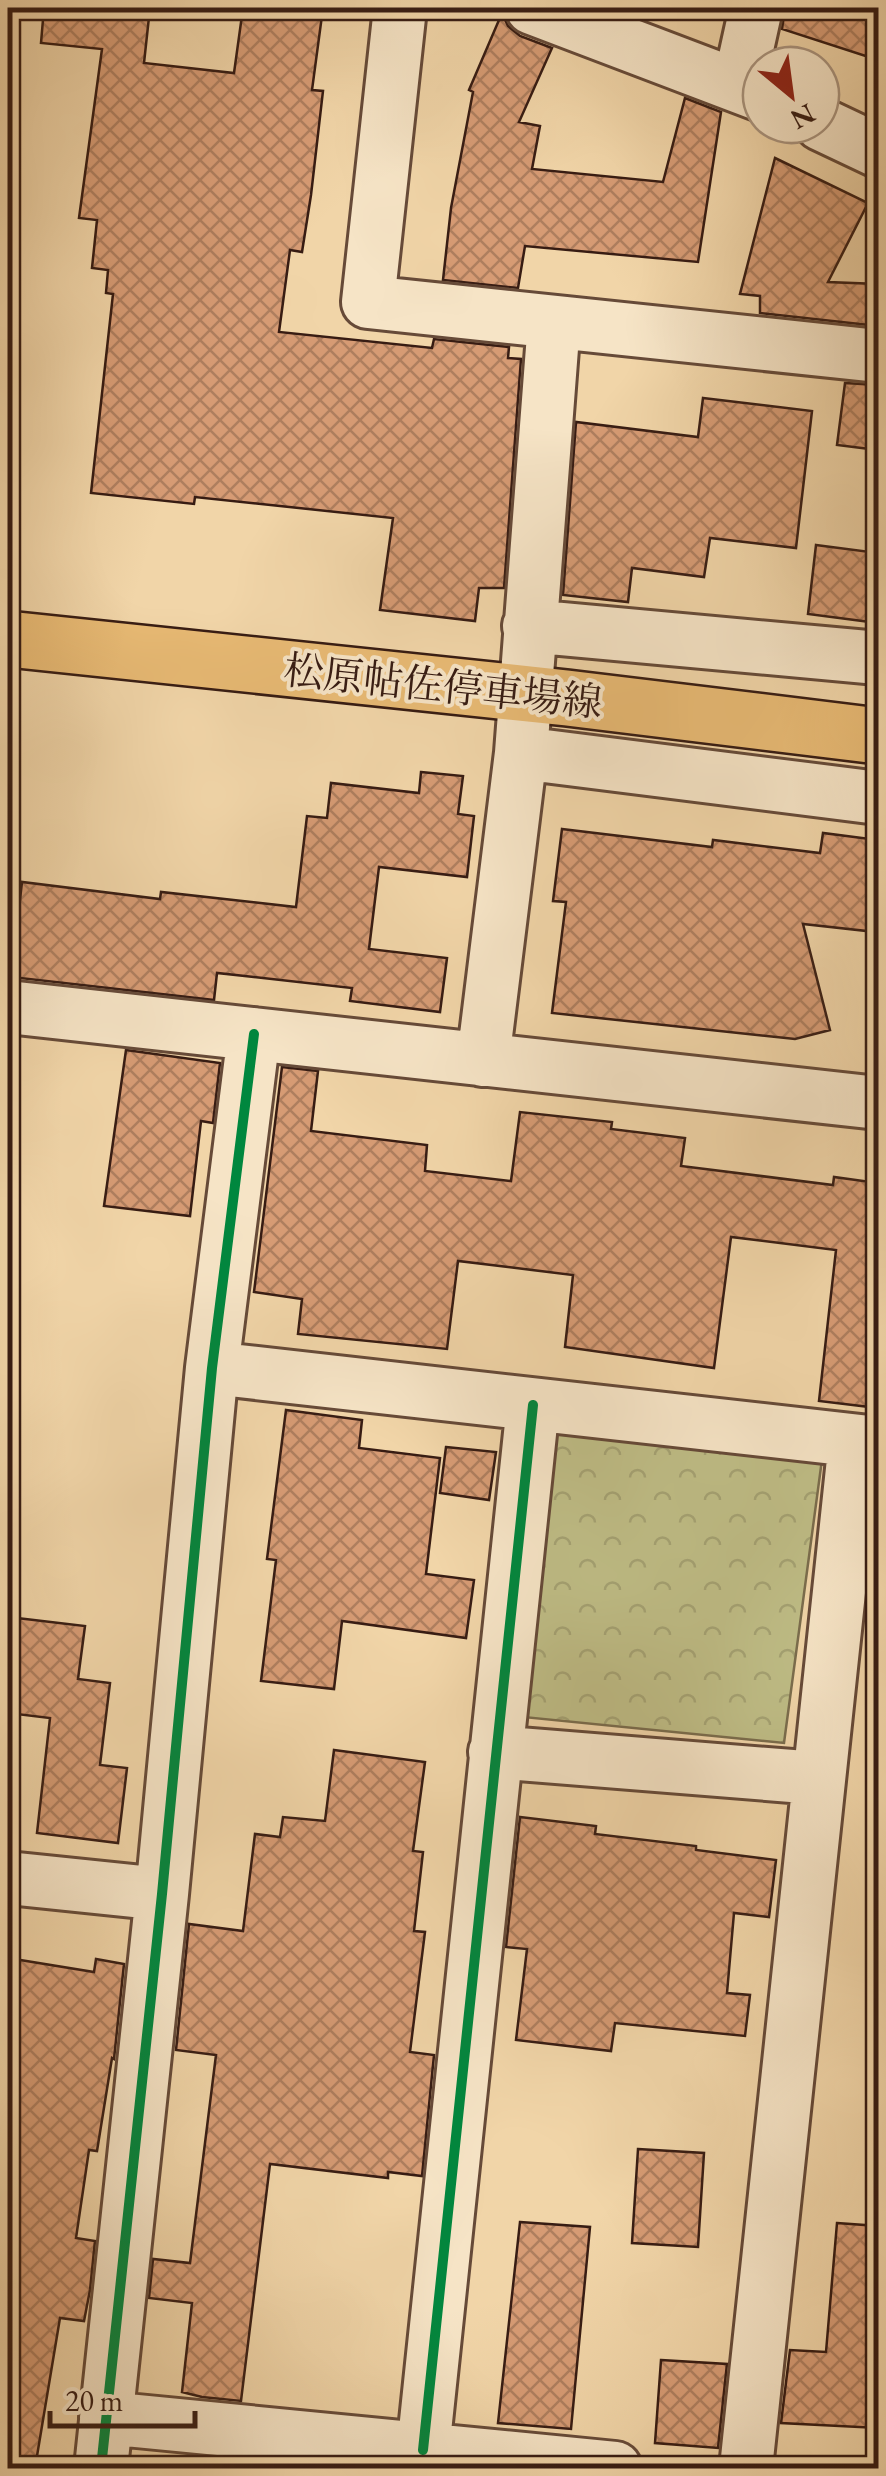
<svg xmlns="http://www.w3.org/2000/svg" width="886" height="2476" font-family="'EB Garamond','Noto Serif JP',serif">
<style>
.forest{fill:url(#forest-crowns);stroke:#7a6c4c;stroke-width:2.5}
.building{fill:url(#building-cross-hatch);stroke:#371c13;stroke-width:2.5}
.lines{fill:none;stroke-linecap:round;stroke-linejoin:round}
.minor-casing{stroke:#664a38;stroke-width:58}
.major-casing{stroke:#371c13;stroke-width:60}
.minor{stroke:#f6e4c6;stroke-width:52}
.major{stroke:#e8ba74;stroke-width:55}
.cycleway-casing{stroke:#f6e4c6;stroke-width:16}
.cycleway{stroke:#00873e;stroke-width:10}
.labels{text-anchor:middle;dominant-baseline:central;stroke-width:8;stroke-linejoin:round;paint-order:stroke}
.street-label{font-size:40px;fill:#371c13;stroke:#f6e4c6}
</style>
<defs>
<pattern id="forest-crowns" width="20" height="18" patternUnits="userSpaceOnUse" patternTransform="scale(2.5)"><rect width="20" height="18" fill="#bebc85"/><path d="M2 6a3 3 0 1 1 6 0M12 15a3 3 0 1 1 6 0" fill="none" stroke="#a4a172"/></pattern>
<pattern id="building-cross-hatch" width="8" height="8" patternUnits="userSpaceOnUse" patternTransform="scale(2.5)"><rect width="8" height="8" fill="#d69b74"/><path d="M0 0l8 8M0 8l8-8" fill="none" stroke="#ae7e5e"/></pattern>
</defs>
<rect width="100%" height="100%" fill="#f1d5a8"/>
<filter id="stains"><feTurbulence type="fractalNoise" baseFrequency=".002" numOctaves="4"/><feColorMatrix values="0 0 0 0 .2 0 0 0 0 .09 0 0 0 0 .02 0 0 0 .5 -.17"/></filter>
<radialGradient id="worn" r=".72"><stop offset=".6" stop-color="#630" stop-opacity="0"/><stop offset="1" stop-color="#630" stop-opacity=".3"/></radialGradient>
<path class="forest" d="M 550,1426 L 823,1452 L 784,1743 L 513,1716 Z"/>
<path class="building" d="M 44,8 L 150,8 L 144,63 L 234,73 L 243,8 L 323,8 L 312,90 L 323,91 L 311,195 L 302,252 L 290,250 L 279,332 L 432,348 L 434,339 L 509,347 L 508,358 L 521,359 L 504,588 L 479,588 L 475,621 L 380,610 L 393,518 L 195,497 L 194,504 L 91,493 L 113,294 L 106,293 L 108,270 L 92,268 L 97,220 L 79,218 L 102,49 L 41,43 Z
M 785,8 L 878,8 L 878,60 L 782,29 Z
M 502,13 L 508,26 L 520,36 L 552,48 L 519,122 L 540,126 L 532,169 L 663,182 L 685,98 L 721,112 L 698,262 L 525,246 L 518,288 L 443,280 L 451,208 L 473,92 L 469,90 Z
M 775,158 L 868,203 L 828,282 L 878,284 L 878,326 L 760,313 L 760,296 L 740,294 Z
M 845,383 L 878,385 L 878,450 L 837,445 Z
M 703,398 L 812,411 L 796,548 L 710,538 L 704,577 L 632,568 L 628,602 L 563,595 L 576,422 L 698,437 Z
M 816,545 L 878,553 L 878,623 L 808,614 Z
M 421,772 L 463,776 L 458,814 L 474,816 L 467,877 L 379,867 L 369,949 L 447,958 L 440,1012 L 350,1001 L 352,988 L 217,973 L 214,1000 L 11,977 L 22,882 L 160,899 L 161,892 L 296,907 L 307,816 L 327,818 L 331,783 L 419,793 Z
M 562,829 L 712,847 L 713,840 L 820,853 L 823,833 L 878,840 L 867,931 L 803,924 L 830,1030 L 795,1039 L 552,1013 L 566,902 L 553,901 Z
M 126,1050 L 220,1063 L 213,1123 L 201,1121 L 190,1216 L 104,1206 Z
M 282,1067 L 318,1071 L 311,1131 L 427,1145 L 425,1171 L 511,1181 L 520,1112 L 612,1122 L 611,1129 L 685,1138 L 681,1166 L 833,1185 L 834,1177 L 878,1183 L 878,1408 L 819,1401 L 836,1250 L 731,1237 L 714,1368 L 565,1347 L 573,1275 L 458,1261 L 447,1349 L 298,1334 L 302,1299 L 254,1292 Z
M 286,1410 L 362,1420 L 359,1448 L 440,1458 L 426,1574 L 474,1580 L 466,1638 L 342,1621 L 334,1689 L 261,1681 L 276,1560 L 267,1559 Z
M 446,1447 L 496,1452 L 489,1500 L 440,1493 Z
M 17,1618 L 85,1626 L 78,1679 L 110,1683 L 100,1765 L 127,1768 L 118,1843 L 37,1833 L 50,1718 L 8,1713 Z
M 334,1750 L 425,1762 L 413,1851 L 423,1852 L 414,1931 L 425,1932 L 410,2052 L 434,2055 L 422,2176 L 388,2172 L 388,2178 L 270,2164 L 241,2401 L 202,2397 L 182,2392 L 192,2303 L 149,2298 L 153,2259 L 190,2263 L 216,2055 L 176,2050 L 189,1924 L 243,1931 L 255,1834 L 280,1837 L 283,1817 L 325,1821 Z
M 520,1817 L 596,1826 L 595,1834 L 696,1846 L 696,1850 L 776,1860 L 769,1917 L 734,1913 L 727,1993 L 750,1995 L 745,2036 L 615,2023 L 611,2051 L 516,2040 L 527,1949 L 506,1947 Z
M 8,1958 L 94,1972 L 96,1959 L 124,1964 L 114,2059 L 112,2058 L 97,2151 L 89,2150 L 76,2238 L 95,2241 L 90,2290 L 84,2321 L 60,2318 L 35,2468 L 8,2468 Z
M 638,2149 L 704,2153 L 698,2247 L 632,2243 Z
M 520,2222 L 590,2227 L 571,2429 L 498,2423 Z
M 837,2223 L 878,2226 L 878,2428 L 781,2423 L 790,2350 L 826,2352 Z
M 661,2360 L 727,2364 L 718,2448 L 655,2443 Z"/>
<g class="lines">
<g class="minor-casing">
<path id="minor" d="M 400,8 L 368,302 L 878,356
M 532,8 L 761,95
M 739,85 L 756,8
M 821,124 L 878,151
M 529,626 L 878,658
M 521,753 L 878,798
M 8,1007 L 878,1103
M 483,1060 L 521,753 L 554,322
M 212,1368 L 878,1443
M 495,1752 L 817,1778
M 8,1878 L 162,1894
M 106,2418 L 615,2468
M 423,2450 L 533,1405
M 101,2468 L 162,1894 L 212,1368 L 254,1034
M 746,2468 L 855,1441"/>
</g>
<g class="major-casing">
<path id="major" d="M 8,639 L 567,698 L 878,736"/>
</g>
<use href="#minor" class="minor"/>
<use href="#major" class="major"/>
<g class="cycleway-casing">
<path id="cycleway" d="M 423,2450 L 533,1405
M 101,2468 L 162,1894 L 212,1368 L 254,1034"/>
</g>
<use href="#cycleway" class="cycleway"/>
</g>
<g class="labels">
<g class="street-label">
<text transform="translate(443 686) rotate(6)">松原帖佐停車場線</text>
</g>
</g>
<rect width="886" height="2476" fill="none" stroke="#f1d5a8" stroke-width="40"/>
<rect x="10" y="10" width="866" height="2456" fill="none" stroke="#371c13" stroke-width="5"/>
<rect x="20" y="20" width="846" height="2436" fill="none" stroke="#371c13" stroke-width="2.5"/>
<g transform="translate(791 95) rotate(151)"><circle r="48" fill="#f6e4c6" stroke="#aa947e" stroke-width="2.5"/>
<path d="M0-8L18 38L0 25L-18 38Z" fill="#8f2418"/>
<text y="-15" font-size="28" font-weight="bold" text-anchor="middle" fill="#371c13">N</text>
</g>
<path d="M50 2411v15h145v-15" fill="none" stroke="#371c13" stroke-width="5"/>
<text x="65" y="2411" font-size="30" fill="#371c13" stroke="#f6e4c6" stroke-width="8" paint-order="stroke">20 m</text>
<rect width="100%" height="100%" filter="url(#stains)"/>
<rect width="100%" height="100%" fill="url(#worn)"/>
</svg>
